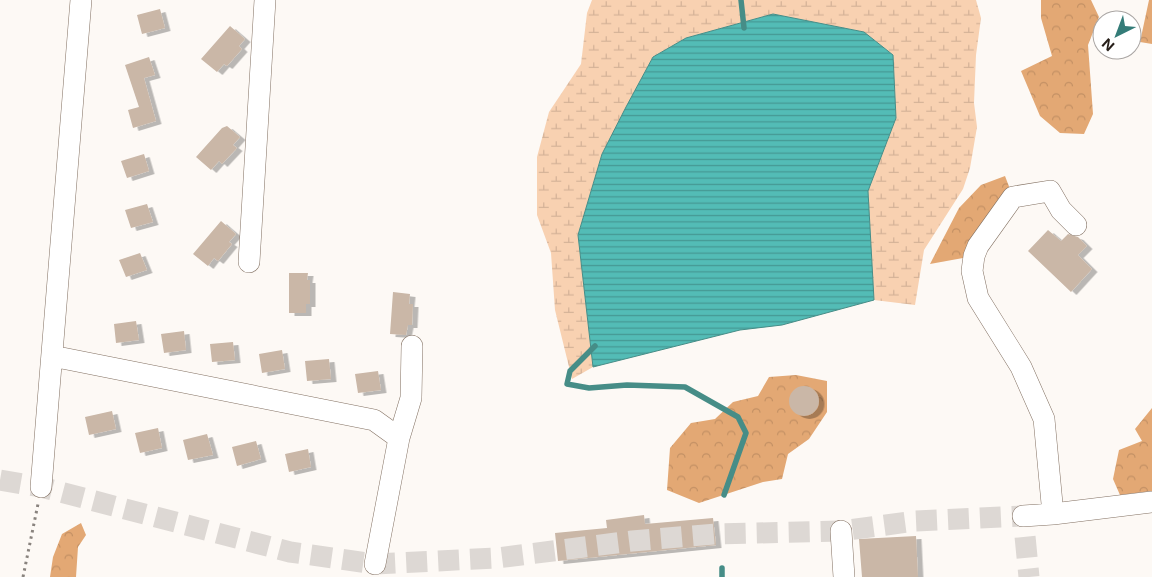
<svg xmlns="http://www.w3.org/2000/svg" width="1152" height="577" font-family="Inter,sans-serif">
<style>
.forest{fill:url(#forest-crowns)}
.wetland{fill:url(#wetland-marsh)}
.water{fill:url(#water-rules);stroke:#468d87}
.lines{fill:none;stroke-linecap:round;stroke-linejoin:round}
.stream{stroke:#468d87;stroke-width:5.5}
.building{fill:#cab7a7;filter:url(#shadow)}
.minor-tunnel{stroke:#ddd8d4;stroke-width:21;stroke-dasharray:21 11;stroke-linecap:butt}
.minor-casing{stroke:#837163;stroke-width:22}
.path{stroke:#89837e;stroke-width:3;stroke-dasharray:2.5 4;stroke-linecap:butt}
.minor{stroke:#fff;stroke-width:21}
</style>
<defs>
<pattern id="forest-crowns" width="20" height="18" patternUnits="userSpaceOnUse" patternTransform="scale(1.25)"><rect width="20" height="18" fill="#e3a874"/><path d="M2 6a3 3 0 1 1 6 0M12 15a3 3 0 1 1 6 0" fill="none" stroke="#c39064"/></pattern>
<pattern id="wetland-marsh" width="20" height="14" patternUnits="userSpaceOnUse" patternTransform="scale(1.25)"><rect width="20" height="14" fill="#f8d1b1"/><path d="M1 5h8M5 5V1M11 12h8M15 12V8" fill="none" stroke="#d5b398"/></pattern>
<pattern id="water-rules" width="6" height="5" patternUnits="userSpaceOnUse" patternTransform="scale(1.25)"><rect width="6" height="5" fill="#53bcb6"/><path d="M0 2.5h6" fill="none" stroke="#459893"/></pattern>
<filter id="shadow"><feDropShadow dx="5.5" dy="3" stdDeviation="0" flood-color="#0004"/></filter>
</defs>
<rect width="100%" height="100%" fill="#fdf9f5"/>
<path class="forest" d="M 1041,0 L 1091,0 L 1099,17 L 1088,45 L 1093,114 L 1084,134 L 1060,133 L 1040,116 L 1021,71 L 1052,56 L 1041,18 Z
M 1149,0 L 1152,0 L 1152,44 L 1140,42 Z
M 1005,176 L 1013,197 L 974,256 L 930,264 L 959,208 L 981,185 Z
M 796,375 L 827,381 L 827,412 L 809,439 L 788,454 L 782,479 L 763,482 L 699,503 L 667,490 L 670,448 L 691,423 L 715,419 L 733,402 L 758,396 L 769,377 Z
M 1152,408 L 1152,491 L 1120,495 L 1113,479 L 1119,450 L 1142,441 L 1135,429 Z
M 81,523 L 86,535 L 78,547 L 76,577 L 50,577 L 53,557 L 62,534 Z"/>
<path class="wetland" d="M 592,0 L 976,0 L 981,18 L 976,55 L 974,103 L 977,127 L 970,168 L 963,189 L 924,250 L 915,305 L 874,300 L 868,191 L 896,118 L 893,55 L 864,32 L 773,14 L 686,38 L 653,57 L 602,154 L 578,235 L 593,367 L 572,379 L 555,310 L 551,253 L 537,215 L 537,157 L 549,112 L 581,64 L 587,13 Z"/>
<path class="water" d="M 773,14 L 864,32 L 893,55 L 896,118 L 868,191 L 874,300 L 782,325 L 740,330 L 593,367 L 578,235 L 602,154 L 626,107 L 653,57 L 686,38 Z"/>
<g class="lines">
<path class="stream" d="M 741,0 L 744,28
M 595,346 L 570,371 L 567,384 L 589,388 L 627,385 L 685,387 L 738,417 L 746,433 L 724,495
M 722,577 L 722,568"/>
</g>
<path class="building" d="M 160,9 L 165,28 L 142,34 L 137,15 Z
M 230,26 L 245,39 L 239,46 L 242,49 L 227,66 L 224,64 L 217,72 L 201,59 Z
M 149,57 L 155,75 L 144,78 L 156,121 L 133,128 L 128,110 L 139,107 L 125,65 Z
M 227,126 L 240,137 L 233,145 L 237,148 L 222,164 L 219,161 L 211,170 L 196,157 L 222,128 Z
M 144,154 L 149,171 L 127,178 L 121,161 Z
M 147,204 L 153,222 L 131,228 L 125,210 Z
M 221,221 L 236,234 L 229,242 L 232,244 L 218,261 L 214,258 L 208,266 L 193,254 Z
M 1048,230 L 1061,241 L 1068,234 L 1078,237 L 1087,246 L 1078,255 L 1092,269 L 1071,292 L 1028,251 Z
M 140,253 L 147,270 L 126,277 L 119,260 Z
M 289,273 L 308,273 L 307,280 L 310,280 L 310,304 L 306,304 L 306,313 L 289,313 Z
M 393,292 L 410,294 L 409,304 L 413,304 L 412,325 L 408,325 L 406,335 L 390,334 Z
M 136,321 L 139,340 L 116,343 L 114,324 Z
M 184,331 L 186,350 L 164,353 L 161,334 Z
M 233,342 L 235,360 L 212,362 L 210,344 Z
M 282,350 L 285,369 L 262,373 L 259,354 Z
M 329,359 L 331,379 L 307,381 L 305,361 Z
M 378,371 L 381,390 L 358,393 L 355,374 Z
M789 401a15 15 0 1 1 30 0a15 15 0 1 1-30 0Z
M 112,411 L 116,429 L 89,435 L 85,417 Z
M 158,428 L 162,448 L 140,453 L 135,433 Z
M 207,434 L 213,455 L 188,460 L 183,440 Z
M 256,441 L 261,459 L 237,466 L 232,447 Z
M 308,449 L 311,467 L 289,472 L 285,454 Z
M 644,515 L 645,524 L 713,518 L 716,545 L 558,561 L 555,533 L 607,528 L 606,520 Z
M 916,536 L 918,577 L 862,577 L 859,539 Z"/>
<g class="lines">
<path class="minor-tunnel" d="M 0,480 L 41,487 L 290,552 L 375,564 L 497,558 L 632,541 L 715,534 L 841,531 L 916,521 L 1023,516 L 1029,577"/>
<g class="minor-casing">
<path id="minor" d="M 249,262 L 265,0
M 52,356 L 374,420 L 399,438
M 41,487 L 81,0
M 1053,514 L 1044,419 L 1021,367 L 978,298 L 972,271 L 974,256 L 978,246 L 1013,197 L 1050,191 L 1061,210 L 1076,225
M 1023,516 L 1053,514 L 1152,502
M 841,531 L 844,577
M 375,564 L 399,438 L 411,398 L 412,346"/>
</g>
<path class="path" d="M 23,577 L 38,504"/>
<use href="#minor" class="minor"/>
</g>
<g transform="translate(1117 35) rotate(222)"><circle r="24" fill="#ffffff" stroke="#a9a5a3"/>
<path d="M0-4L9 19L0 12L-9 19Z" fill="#347c78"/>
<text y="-8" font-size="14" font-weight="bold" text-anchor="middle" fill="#271f19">N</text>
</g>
</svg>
